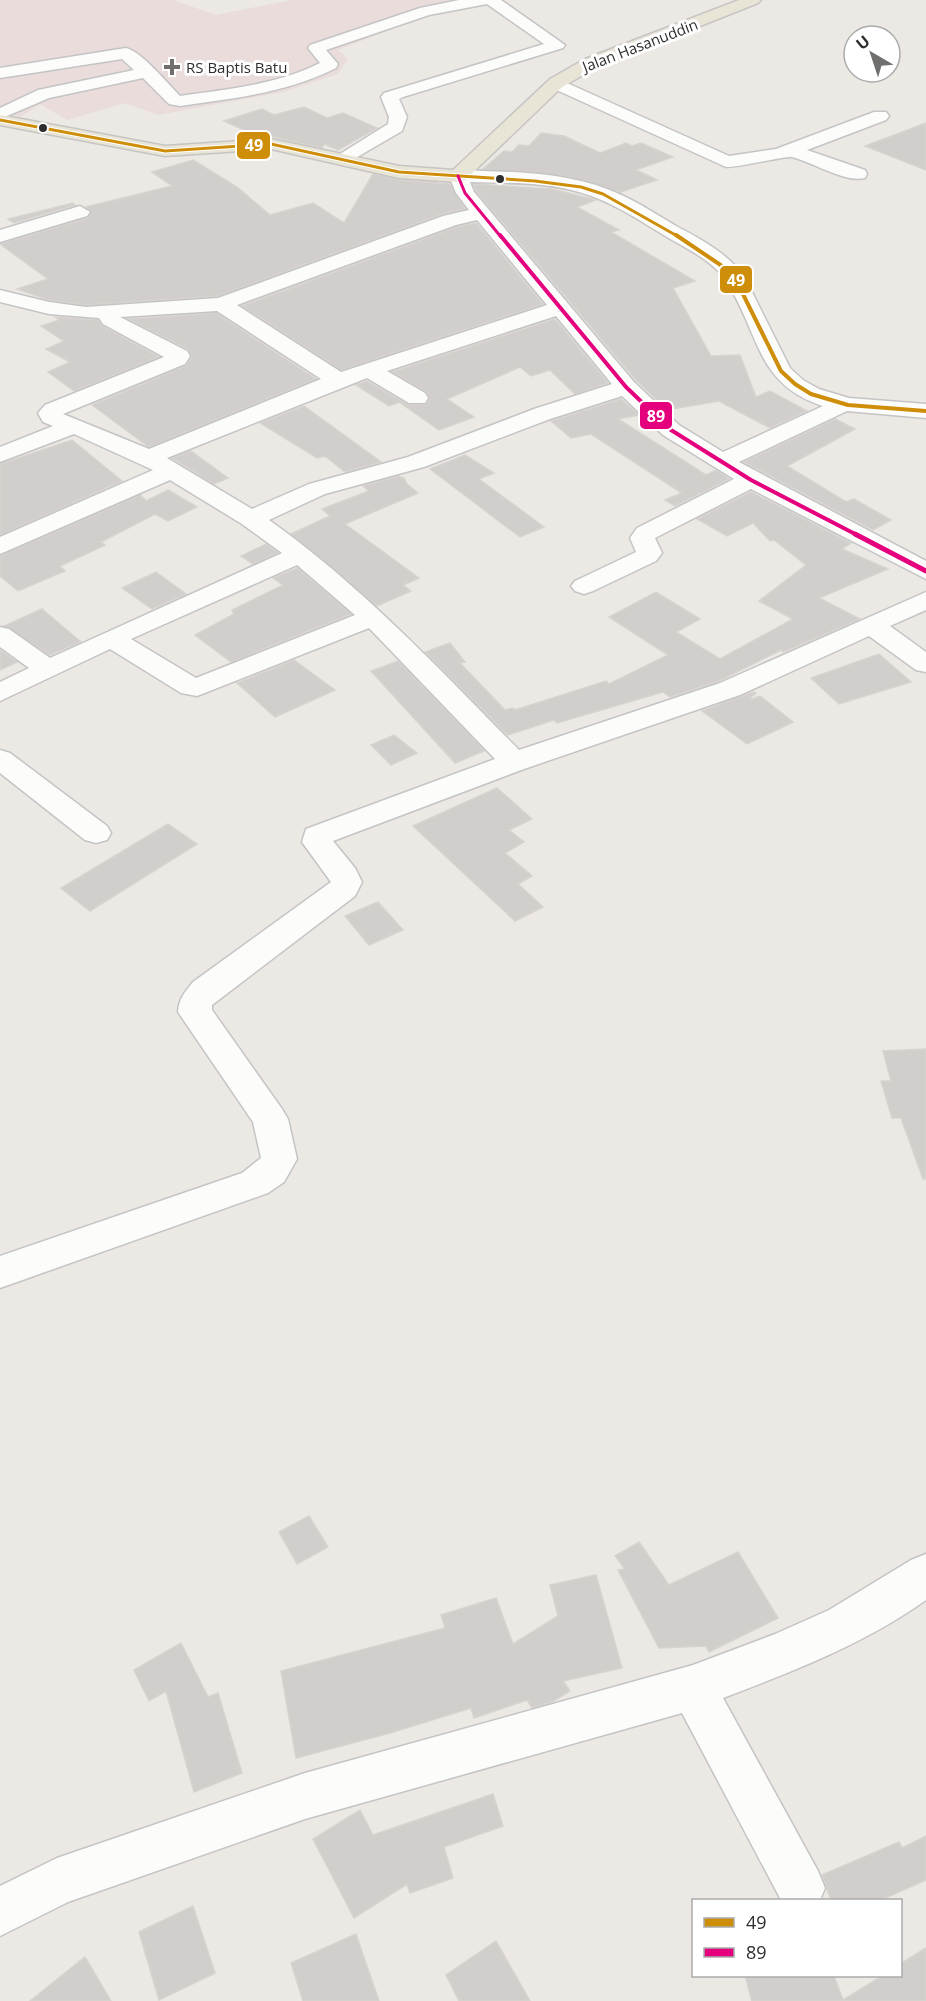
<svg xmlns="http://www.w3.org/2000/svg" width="926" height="2001" font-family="'Open Sans',sans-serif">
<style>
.medical{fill:#e9dcdb}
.building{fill:#d1cecb;stroke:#d7d4d0;stroke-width:1.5}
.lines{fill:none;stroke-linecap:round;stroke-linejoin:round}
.minor-casing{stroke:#c5c4c5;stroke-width:3}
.major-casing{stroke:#c6c5c4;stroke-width:3}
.minor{fill:#fcfcfb;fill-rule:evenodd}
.major{fill:#e8e4d6;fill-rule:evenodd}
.bus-1-far1-casing{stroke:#fff;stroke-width:5}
.bus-1-casing{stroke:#fff;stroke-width:7}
.bus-2-far2-casing{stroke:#fff;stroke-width:5}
.bus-2-far1-casing{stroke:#fff;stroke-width:7}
.bus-2-casing{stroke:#fff;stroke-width:9}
.bus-1-far1{stroke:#cf8e09;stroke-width:3}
.bus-1{stroke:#cf8e09;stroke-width:4}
.bus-2-far2{stroke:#e5007d;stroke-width:3}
.bus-2-far1{stroke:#e5007d;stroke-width:4}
.bus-2{stroke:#e5007d;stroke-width:5}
.poi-dot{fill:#706f6e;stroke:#fff;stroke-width:2}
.bus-dot{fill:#2e2e2e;stroke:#fff;stroke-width:2}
.labels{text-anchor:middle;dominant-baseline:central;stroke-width:6;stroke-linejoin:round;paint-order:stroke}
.far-street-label{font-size:15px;fill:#2e2e2e;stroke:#fff}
.far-poi-label{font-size:15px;fill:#2e2e2e;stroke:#fff;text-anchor:start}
.line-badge{stroke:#fff;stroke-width:2}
.badge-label{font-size:16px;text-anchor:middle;font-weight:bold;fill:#fff}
</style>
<rect width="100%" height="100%" fill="#ece8e4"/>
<path class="medical" d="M 0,0 L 173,0 L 216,15 L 292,0 L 504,0 L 435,12 L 338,50 L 348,59 L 338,74 L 283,92 L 158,115 L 125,103 L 67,120 L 40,104 L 21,117 L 0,112 Z"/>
<path class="building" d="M 304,107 L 327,118 L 343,113 L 377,128 L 338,150 L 324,144 L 322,148 L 261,134 L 257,136 L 224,121 L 262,109 L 274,115 Z
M 926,123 L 926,170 L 865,146 Z
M 541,133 L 564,136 L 600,153 L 626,143 L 632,146 L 641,143 L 673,157 L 636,170 L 657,180 L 621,192 L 571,177 L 483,169 L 504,151 L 512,152 L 519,145 L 529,146 Z
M 193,160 L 237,187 L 270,215 L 313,203 L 344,223 L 373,174 L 399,180 L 450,184 L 465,209 L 442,214 L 218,296 L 86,305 L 49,300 L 17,289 L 48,279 L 0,244 L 88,218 L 92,212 L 86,207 L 172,186 L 152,172 Z
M 473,184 L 552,189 L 596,200 L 577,207 L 619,230 L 611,232 L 695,281 L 673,288 L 711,356 L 740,355 L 756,397 L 770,391 L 807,411 L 770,428 L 719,401 L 667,410 L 636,380 L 476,191 Z
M 73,203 L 75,205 L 14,223 L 8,219 Z
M 476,223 L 543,304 L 341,370 L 242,306 L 457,227 Z
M 216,313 L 316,379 L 149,447 L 92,405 L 186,366 L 192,357 L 188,349 L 128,319 Z
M 55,317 L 98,320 L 102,326 L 159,357 L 74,391 L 48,372 L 70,362 L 46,349 L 64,341 L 41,326 L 59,320 Z
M 555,319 L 608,383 L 575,394 L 550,370 L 531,376 L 520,367 L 447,399 L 474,417 L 439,430 L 399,402 L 389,406 L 356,385 L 367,381 L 408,405 L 425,405 L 430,399 L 427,392 L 392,372 Z
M 621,399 L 639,415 L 618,419 L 706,475 L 716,470 L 729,479 L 675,506 L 665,500 L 682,493 L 591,434 L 571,438 L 551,421 Z
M 304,406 L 373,456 L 381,462 L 345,472 L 325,456 L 317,458 L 260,423 Z
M 835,419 L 855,429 L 787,466 L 846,502 L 854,499 L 891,520 L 873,530 L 744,462 Z
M 72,440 L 122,481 L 0,535 L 0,464 Z
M 191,451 L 228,478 L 214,484 L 172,458 Z
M 465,455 L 494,473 L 479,479 L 544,527 L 520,537 L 430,469 Z
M 398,476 L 404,478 L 407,484 L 418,493 L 345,524 L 419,578 L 403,585 L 411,591 L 377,606 L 291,534 L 330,516 L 322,509 L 369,491 L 363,486 Z
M 168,490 L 197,507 L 168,521 L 155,514 L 101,542 L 105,545 L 60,566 L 65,571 L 18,591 L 0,576 L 0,556 L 140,495 L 146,501 Z
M 751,492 L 851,543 L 842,549 L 888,569 L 819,598 L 860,619 L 783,652 L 781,650 L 719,681 L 670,697 L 663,692 L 557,723 L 554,720 L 508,735 L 425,652 L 450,643 L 465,662 L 460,663 L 505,710 L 513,708 L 515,710 L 606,681 L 609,684 L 668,655 L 609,617 L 656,592 L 700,619 L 676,632 L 720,659 L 793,619 L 759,601 L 806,565 L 774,540 L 770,541 L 753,523 L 727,536 L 697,519 Z
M 266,544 L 278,553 L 253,564 L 241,556 Z
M 297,568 L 351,614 L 231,662 L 195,635 L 234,614 L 232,610 L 283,585 L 273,578 Z
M 156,572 L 186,594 L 152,609 L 122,588 Z
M 42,609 L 81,642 L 50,655 L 4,626 Z
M 0,650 L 17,662 L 0,670 Z
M 879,654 L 911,682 L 839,704 L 811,678 Z
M 294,660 L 335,690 L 275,717 L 237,683 Z
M 398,661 L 479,745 L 484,751 L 455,763 L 371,671 Z
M 753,692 L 756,693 L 751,697 L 752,699 L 760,696 L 793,722 L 747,744 L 702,711 Z
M 394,735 L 417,753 L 391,765 L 371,745 Z
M 497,788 L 532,819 L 509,830 L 524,842 L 505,853 L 532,876 L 518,884 L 543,907 L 515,921 L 413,826 Z
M 168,824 L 197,844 L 90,911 L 61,888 Z
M 378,902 L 403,930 L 369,945 L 345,916 Z
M 926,1049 L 926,1179 L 923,1179 L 901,1118 L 892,1118 L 881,1081 L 891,1081 L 883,1051 Z
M 309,1516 L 328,1547 L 297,1564 L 279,1532 Z
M 639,1542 L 669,1585 L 738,1552 L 778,1618 L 709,1652 L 706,1646 L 659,1648 L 618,1570 L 625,1569 L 615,1556 Z
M 596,1575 L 622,1668 L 563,1681 L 570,1691 L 552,1702 L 532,1708 L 527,1700 L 474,1718 L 471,1708 L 390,1733 L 296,1758 L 281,1671 L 445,1628 L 441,1615 L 496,1598 L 513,1644 L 558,1616 L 550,1585 Z
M 181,1643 L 208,1697 L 218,1693 L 242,1773 L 194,1792 L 166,1691 L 149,1701 L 134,1670 Z
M 493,1794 L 503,1826 L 444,1847 L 453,1878 L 410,1893 L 407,1884 L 354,1918 L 313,1839 L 360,1810 L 373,1835 Z
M 926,1836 L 926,1880 L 881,1900 L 831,1900 L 822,1875 L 899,1842 L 902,1848 Z
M 193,1906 L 215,1973 L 159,2000 L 139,1932 Z
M 356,1934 L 379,2001 L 303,2001 L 291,1963 Z
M 496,1941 L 530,2001 L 459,2001 L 446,1975 Z
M 926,1948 L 926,2001 L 752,2001 L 745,1976 L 834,1976 L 843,2000 L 882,1976 L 900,1976 L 900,1964 Z
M 85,1957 L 111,2001 L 30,2001 Z"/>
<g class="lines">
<g class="minor-casing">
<path id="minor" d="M 459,0 L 501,0 L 565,45 L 563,48 L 403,97 L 399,99 L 407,117 L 402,131 L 347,163 L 335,163 L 332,159 L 388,124 L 389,117 L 381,97 L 384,93 L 544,44 L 487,4 L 429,15 L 326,50 L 338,64 L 336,68 C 287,93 234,98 180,106 L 169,104 L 143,78 L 49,98 L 0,119 L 0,108 L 38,90 L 134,70 L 122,59 L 0,78 L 0,68 L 126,48 C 142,52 167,83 180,96 C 228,89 276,85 320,63 L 308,48 L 310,45 L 420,8 Z
M 556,78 L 729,156 L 776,149 L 874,112 L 886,112 L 889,116 L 886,120 L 807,150 L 865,170 L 867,174 L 865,178 C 845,183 812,162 792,157 C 784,156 741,167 726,167 L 550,87 L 548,83 Z
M 458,170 C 508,172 560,171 607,189 C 632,198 654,213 676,226 C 701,239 729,254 745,278 L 790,368 L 803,380 L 819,389 L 849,398 L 926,404 L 926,418 L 847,411 L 739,462 L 926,561 L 926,579 L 751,489 L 655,538 L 662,553 L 656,561 L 593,591 L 584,594 L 575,591 L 571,586 L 575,581 L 636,552 L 630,538 L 637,528 L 734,479 L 663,435 L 622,396 L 550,419 L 424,467 L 325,494 L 269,520 C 362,586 439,669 519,750 L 720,683 L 926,592 L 926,610 L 890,626 L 926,652 L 926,672 L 916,670 L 869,636 L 740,695 L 524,769 L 333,841 L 355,868 L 362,882 L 355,896 L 212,1005 L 212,1010 L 282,1109 L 288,1119 L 297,1159 L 284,1182 L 268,1193 L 0,1288 L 0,1256 L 242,1173 L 261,1158 L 253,1122 L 178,1012 C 179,998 185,992 193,982 L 331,882 L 302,842 L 306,829 L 495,759 L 369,628 L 197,696 L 181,693 L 110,649 L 0,701 L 0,682 L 29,668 L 0,647 L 0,627 L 9,629 L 50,658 L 282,553 L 242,524 L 170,480 L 0,554 L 0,537 L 153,470 L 74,434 L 0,462 L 0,447 L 53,426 L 43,422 L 38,413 L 45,405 L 164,357 L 103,324 L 99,318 L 49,314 L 0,302 L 0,290 L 49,302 L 86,307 L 218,298 L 443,216 L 469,210 L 456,193 L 449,176 ZM 470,182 C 506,183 544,182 579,192 C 612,201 642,222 672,240 C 690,250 715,263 726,281 C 760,333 755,384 823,406 L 723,452 L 679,425 L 634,382 L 474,192 ZM 477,220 L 547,305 L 341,372 L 237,305 L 456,225 ZM 217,311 L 321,379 L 149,449 L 63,414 L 185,364 L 190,356 L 187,351 L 120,317 ZM 556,316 L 612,384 L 534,409 L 408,457 L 309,484 L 252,509 L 167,458 L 367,378 L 409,403 L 425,403 L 428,398 L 425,393 L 387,371 ZM 297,565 L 355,615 L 196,678 L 131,639 Z
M 80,206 L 90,212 L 87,216 L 0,242 L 0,230 Z
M 0,750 L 10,753 L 107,826 L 111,833 L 107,840 L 96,843 L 85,840 L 0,773 Z
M 926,1554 L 926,1600 C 864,1644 794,1671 723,1698 L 818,1871 L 825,1888 L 820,1900 L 781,1900 L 682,1713 L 305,1819 L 68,1902 L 0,1936 L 0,1886 L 57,1858 L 305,1773 L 693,1665 L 775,1634 L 829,1610 L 911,1560 Z"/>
</g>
<g class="major-casing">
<path id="major" d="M 739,0 L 761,0 L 758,3 L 597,67 L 562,87 L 465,180 L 458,182 L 399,178 L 271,149 L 165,156 L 0,125 L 0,115 L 165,146 L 271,139 L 399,166 L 453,170 L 550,79 L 585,59 Z"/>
</g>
<use href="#minor" class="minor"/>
<use href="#major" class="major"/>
<g class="bus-1-far1-casing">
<path id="bus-1-far1" d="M 0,120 L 165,151 L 271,144 L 399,172 L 535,181 L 581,187 L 603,194 L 679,237"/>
</g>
<g class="bus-1-casing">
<path id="bus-1" d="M 676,235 L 728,270 L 735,278 L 781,371 L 795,384 L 811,394 L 848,405 L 926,411"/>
</g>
<g class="bus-2-far2-casing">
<path id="bus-2-far2" d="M 458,176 L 465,193 L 501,237"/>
</g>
<g class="bus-2-far1-casing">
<path id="bus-2-far1" d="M 500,235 L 626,387 L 671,430 L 751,480 L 857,535"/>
</g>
<g class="bus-2-casing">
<path id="bus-2" d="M 855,534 L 926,571"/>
</g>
<use href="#bus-1-far1" class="bus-1-far1"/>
<use href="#bus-1" class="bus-1"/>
<use href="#bus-2-far2" class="bus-2-far2"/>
<use href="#bus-2-far1" class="bus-2-far1"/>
<use href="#bus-2" class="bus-2"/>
</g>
<path class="poi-dot" d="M169 58h6v6h6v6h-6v6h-6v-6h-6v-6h6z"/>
<g class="bus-dot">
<circle cx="43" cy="128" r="5"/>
<circle cx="500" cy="179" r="5"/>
</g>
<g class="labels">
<g class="far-street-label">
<text transform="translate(640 45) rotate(-21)">Jalan Hasanuddin</text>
</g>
<g class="far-poi-label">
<text x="186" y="67">RS Baptis Batu</text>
</g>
</g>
<g class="line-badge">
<rect x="236" y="131" width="35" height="29" rx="6" fill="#cf8e09"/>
<rect x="719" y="265" width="34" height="29" rx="6" fill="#cf8e09"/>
<rect x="639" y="401" width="34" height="29" rx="6" fill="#e5007d"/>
</g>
<g class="badge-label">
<text x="254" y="151">49</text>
<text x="736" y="286">49</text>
<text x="656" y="422">89</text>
</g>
<rect x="692" y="1899" width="210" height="78" fill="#ffffff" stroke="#ababab" stroke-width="1.5"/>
<rect x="704" y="1918" width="30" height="9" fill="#cf8e09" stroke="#ababab" stroke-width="1.5"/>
<text x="746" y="1929" font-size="18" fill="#2e2e2e">49</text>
<rect x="704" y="1948" width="30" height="9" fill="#e5007d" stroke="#ababab" stroke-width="1.5"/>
<text x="746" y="1959" font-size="18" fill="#2e2e2e">89</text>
<g transform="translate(872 54) rotate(321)"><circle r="28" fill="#ffffff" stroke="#ababab" stroke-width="1.5"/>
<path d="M0-4.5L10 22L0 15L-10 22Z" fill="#706f6e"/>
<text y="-9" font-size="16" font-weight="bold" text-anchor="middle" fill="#2e2e2e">U</text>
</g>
</svg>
